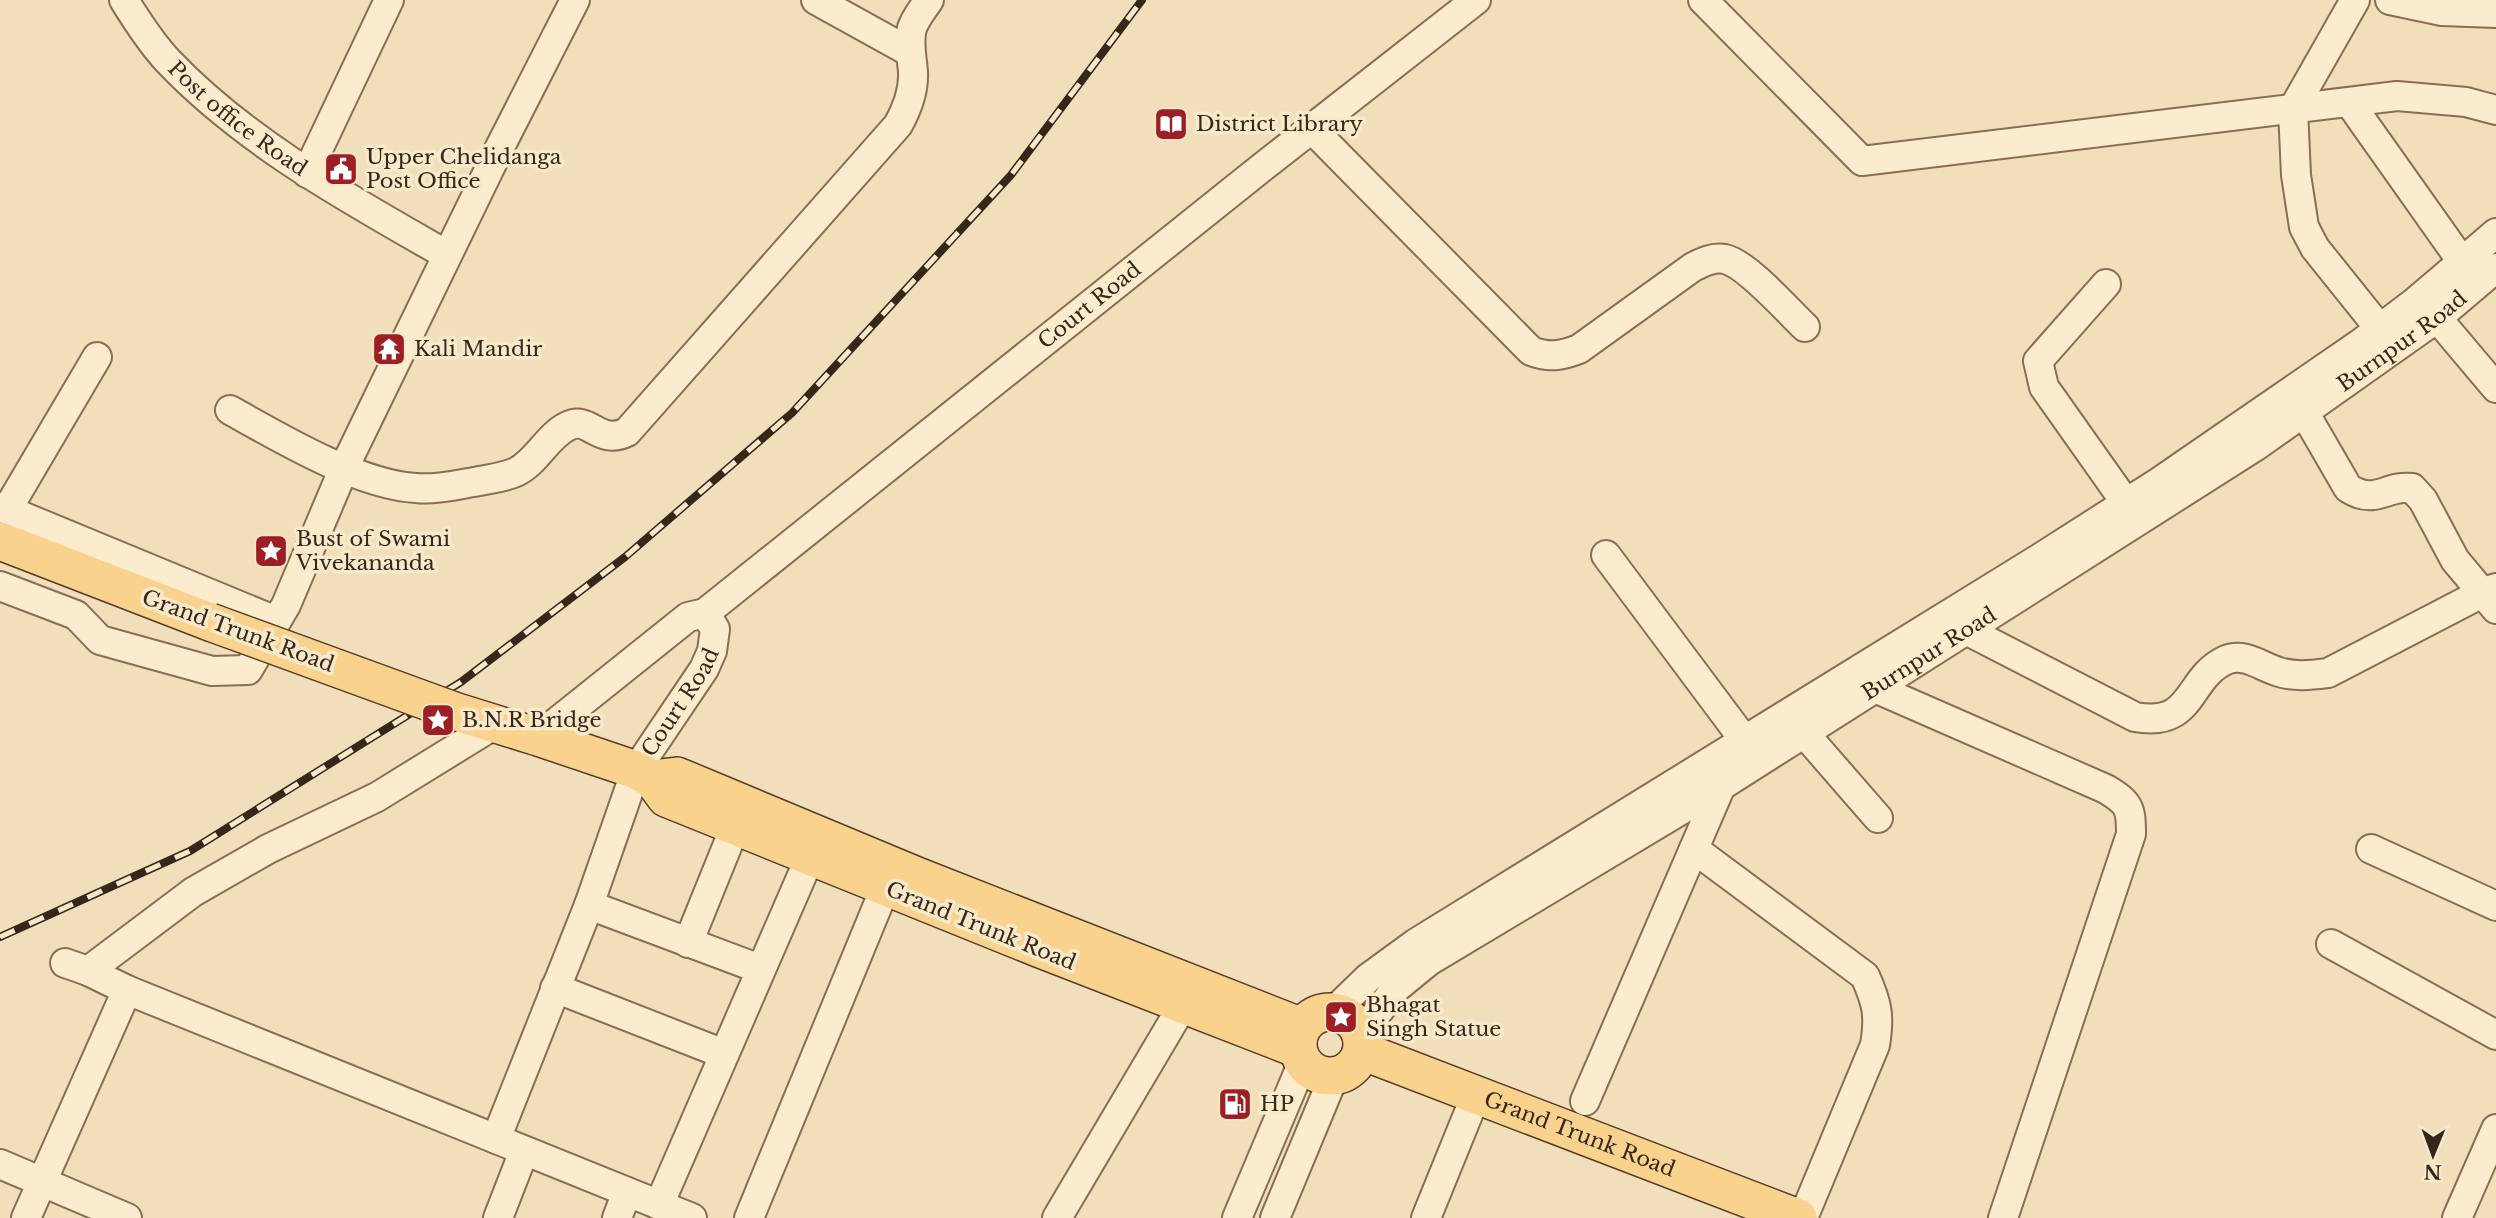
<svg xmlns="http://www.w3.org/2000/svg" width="2496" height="1218" font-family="'Libre Baskerville',serif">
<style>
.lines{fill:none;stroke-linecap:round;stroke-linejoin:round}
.minor-casing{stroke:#896e53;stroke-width:32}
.major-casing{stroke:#563c29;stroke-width:40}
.minor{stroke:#fcecce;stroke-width:28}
.major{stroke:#f9d38d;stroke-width:37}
.rail-casing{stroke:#37271a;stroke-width:8}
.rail{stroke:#f8e9ca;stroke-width:5;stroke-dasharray:16;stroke-linecap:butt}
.major-bridge-casing{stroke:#563c29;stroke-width:40;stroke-linecap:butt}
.major-bridge{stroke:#f9d38d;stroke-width:37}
.labels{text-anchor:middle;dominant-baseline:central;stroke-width:7;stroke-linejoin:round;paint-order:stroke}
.street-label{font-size:21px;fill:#37271a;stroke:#f8e9ca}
.poi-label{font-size:21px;fill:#37271a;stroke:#f8e9ca;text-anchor:start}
</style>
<rect width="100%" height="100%" fill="#f1deba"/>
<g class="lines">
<g class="minor-casing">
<g id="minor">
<path id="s1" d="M 124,0 C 137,21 151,43 168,61 C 246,143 349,199 447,255"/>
<path d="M 816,0 L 910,52"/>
<path d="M 1703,0 L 1862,161 L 2397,96 L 2466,102 L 2496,110"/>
<path d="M 2355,0 L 2293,109 L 2296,175 L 2304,227 L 2315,248 L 2380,329"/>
<path d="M 2390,0 L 2442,11 L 2496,13"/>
<path d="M 2349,102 L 2463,263"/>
<path d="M 1311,128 L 1531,351 C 1549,358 1561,356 1579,349 L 1693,267 C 1703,262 1713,257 1725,259 C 1747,264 1787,310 1805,327"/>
<path d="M 307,173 L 389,0"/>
<path d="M 2106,284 L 2038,361 L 2044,387 L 2126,503"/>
<path d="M 2437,318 L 2496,388"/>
<path d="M 230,410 C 280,438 359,485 416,488 C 436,490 455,485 474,482 C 488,479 503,478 516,472 C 537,462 547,436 568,426 C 590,415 598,446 627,432 L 898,125 C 907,109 914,91 913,72 C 912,58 908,43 912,28 C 916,17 923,9 929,0"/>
<path d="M 2304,412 L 2348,488 C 2376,506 2385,485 2412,488 L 2423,500 L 2455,560 L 2496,609"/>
<path d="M 0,507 L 276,621"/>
<path d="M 7,510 L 97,357"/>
<path d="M 1606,555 L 1745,741"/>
<path d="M 0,586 L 76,615 L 100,640 L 212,671 L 248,670 L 286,605 L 344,468 L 499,149 L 575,0"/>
<path d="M 1966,630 L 2135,717 C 2195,728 2186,678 2226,660 C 2244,652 2262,667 2279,672 C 2295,677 2311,675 2328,673 L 2484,592 L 2496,588"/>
<path d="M 1875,688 L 2106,789 C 2129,803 2131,807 2131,834 L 2003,1218"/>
<path d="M 1804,733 L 1878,818"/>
<path id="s2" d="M 538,737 L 688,617 L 705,613 L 1260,169 L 1476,0"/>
<path d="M 1694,849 L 1865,976 C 1877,1003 1880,1015 1875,1045 L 1803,1218"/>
<path d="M 2371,849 L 2496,906"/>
<path d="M 589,905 L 760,969"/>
<path d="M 688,943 L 735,827"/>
<path d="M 2331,944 L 2496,1035"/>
<path d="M 65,963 L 88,971 L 127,990 L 692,1218"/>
<path d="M 88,971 L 193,892 L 268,849 L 377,797 L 497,723"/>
<path d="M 555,988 L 724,1054"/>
<path d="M 1334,1011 L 1368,978 L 1416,943 L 2040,558 L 2159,482 L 2361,343 L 2415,302 L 2496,233"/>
<path id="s3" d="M 1362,1033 L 1396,988 L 1429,961 L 1721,786 L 2256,446 L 2437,318 L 2496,268"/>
<path d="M 1585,1101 L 1721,786"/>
<path id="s4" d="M 496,1139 L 589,905 L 636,770 L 704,669 L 712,651 L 715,629 L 705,613"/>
<path d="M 0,1164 L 127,1218"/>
<path d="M 659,1205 L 810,857"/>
<path d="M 26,1218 L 127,990"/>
<path d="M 498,1218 L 524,1151"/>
<path d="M 617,1218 L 627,1192"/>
<path d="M 749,1218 L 885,888"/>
<path d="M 1057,1218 L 1183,1005"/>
<path d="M 1237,1218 L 1303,1062"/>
<path d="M 1275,1218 L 1334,1076"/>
<path d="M 1426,1218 L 1476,1095"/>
<path d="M 2457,1218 L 2496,1129"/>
</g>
</g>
<g class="major-casing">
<g id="major">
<path d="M 0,541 L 210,622"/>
<path d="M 454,711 L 538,737 L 636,770 L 652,779"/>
<circle cx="1330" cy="1044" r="32"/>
<path d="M 1298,1049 L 1038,948 L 666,798 L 652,779 L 677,776 L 917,876 L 1302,1027"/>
<path id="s5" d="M 1362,1051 L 1798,1218"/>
</g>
</g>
<use href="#minor" class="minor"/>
<use href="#major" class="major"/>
<g class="rail-casing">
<path id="rail" d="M 0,937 L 190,851 L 461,682 L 625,557 L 792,413 L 1011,175 L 1142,0"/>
</g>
<use href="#rail" class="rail"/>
<g class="major-bridge-casing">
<path id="major-bridge" d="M 210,622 L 454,711"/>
</g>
<use href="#major-bridge" class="major-bridge"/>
</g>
<defs>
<g id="library-square" transform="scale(1.75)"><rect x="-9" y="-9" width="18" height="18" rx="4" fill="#9d1f25" stroke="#f8e9ca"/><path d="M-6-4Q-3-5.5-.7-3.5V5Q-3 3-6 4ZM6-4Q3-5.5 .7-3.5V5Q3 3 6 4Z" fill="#fff"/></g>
<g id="civic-square" transform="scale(1.75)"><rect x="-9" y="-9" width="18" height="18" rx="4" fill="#9d1f25" stroke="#f8e9ca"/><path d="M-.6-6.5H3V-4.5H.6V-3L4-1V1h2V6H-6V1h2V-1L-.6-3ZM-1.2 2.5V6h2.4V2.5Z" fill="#fff"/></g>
<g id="temple-square" transform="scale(1.75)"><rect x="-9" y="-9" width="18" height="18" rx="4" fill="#9d1f25" stroke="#f8e9ca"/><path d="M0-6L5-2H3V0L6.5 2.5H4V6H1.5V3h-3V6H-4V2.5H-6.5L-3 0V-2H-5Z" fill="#fff"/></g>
<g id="sight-square" transform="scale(1.75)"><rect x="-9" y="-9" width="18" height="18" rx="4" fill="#9d1f25" stroke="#f8e9ca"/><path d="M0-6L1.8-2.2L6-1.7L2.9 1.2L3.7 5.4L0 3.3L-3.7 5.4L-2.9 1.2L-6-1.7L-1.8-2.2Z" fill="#fff"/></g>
<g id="fuel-square" transform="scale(1.75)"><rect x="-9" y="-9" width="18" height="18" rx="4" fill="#9d1f25" stroke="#f8e9ca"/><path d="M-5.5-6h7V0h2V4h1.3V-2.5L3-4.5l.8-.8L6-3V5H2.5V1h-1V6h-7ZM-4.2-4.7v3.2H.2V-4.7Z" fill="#fff"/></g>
</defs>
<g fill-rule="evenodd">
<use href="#library-square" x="1171" y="124"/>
<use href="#civic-square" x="341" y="169"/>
<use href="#temple-square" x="389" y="349"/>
<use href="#sight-square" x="271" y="551"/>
<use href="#sight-square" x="438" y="720"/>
<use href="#sight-square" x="1341" y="1017"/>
<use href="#fuel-square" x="1235" y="1104"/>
</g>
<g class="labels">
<g class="street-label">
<text stroke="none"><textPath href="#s1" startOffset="166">Post office Road</textPath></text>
<text stroke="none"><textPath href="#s2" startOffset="702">Court Road</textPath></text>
<text stroke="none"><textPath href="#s3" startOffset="1253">Burnpur Road</textPath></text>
<text transform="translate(238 631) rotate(20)">Grand Trunk Road</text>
<text stroke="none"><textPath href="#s3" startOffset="686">Burnpur Road</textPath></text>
<text stroke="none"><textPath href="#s4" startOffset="476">Court Road</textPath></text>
<text transform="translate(981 926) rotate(22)">Grand Trunk Road</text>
<text stroke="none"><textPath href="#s5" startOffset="233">Grand Trunk Road</textPath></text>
</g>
<g class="poi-label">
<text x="1196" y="124">District Library</text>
<text x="366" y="157">Upper Chelidanga<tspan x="366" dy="24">Post Office</tspan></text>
<text x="414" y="349">Kali Mandir</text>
<text x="296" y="539">Bust of Swami<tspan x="296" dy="24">Vivekananda</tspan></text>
<text x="462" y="720">B.N.R Bridge</text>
<text x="1366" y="1005">Bhagat<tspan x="1366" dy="24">Singh Statue</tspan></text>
<text x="1260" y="1104">HP</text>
</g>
</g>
<g transform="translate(2433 1155) rotate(181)" stroke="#f8e9ca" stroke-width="5" paint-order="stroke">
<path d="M0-5L12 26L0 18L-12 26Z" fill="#37271a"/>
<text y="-10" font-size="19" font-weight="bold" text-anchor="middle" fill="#37271a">N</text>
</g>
</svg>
